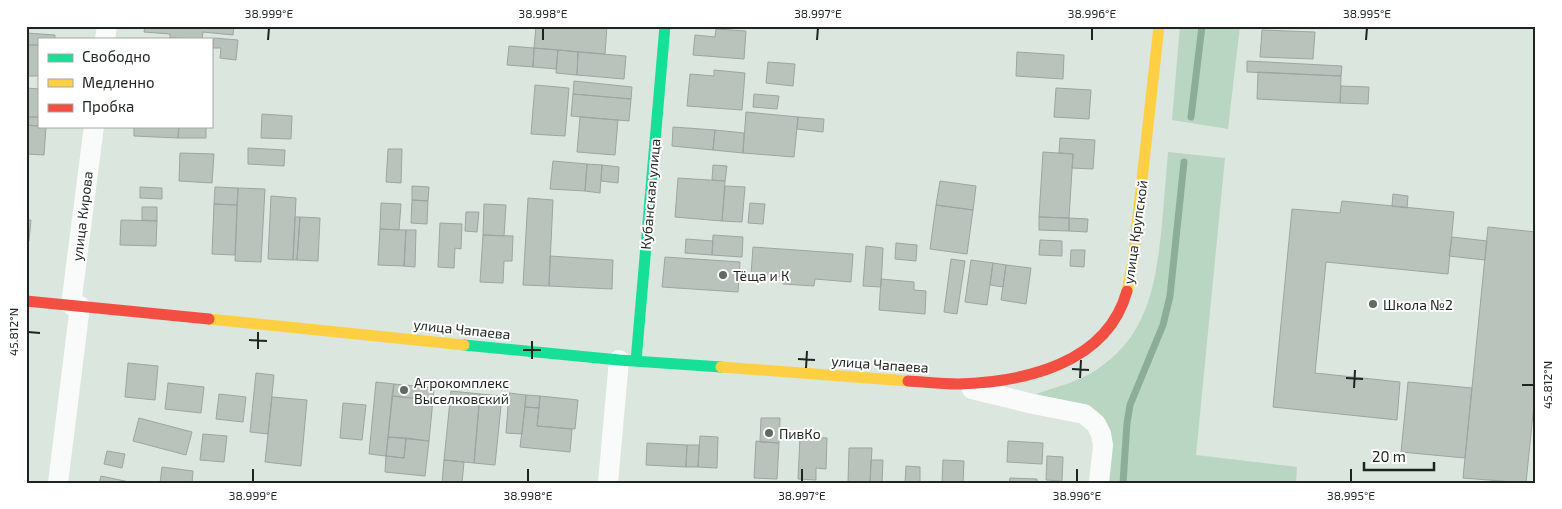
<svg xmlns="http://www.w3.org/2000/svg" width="1562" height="509" font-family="'Exo 2',sans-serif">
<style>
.green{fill:#b9d6c3}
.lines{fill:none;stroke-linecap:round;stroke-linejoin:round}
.stream{stroke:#8cae99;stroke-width:7}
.building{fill:#bac2bc;stroke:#9da5a0}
.street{stroke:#f9fbfa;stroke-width:20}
.fast{stroke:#16e098;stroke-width:11}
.slow{stroke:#ffcf43;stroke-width:11}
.jam{stroke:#f24e42;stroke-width:11}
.ticks{fill:none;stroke:#1e2520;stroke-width:2}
.poi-dot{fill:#606962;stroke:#fff;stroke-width:2}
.labels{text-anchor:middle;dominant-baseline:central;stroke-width:4;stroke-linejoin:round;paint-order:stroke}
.street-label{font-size:14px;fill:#1e2520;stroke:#fff}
.poi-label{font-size:14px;fill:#1e2520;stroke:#fff;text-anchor:start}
.neatline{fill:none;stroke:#1e2520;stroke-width:2}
.ticks-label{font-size:12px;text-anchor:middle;fill:#1e2520}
</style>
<rect width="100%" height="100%" fill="#dae6de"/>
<path class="green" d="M 1180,26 L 1240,26 L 1228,129 L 1172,120 Z
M 1168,152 L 1225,158 L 1196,455 L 1297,467 L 1296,483 L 1108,483 C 1108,465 1111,446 1108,429 C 1105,404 1056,400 1036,394 C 1056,387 1078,382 1096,370 C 1149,336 1156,282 1162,224 C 1164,200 1166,176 1168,152 Z"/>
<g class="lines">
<path class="stream" d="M 1191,117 L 1202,26
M 1123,483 L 1127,423 L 1130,405 L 1163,325 L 1170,296 L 1184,162"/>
</g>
<path class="building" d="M 145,26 L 234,26 L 233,35 L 203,32 L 202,39 L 170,38 L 170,34 L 144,32 Z
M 536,26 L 607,26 L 605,54 L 534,48 Z
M 716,29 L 746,31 L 744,59 L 693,55 L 695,35 L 715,37 Z
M 1262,30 L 1315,32 L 1313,59 L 1260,57 Z
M 26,33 L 55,35 L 55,39 L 39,39 L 39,45 L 26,45 Z
M 214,38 L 238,40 L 236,60 L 220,58 L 221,48 L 213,48 Z
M 26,45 L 39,45 L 39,76 L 26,76 Z
M 509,46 L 534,48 L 533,67 L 507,65 Z
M 534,48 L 558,50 L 556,69 L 533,67 Z
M 558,50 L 578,52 L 577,75 L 556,73 Z
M 578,52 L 626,56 L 624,79 L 577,75 Z
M 1017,52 L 1064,55 L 1063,79 L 1016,76 Z
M 1247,61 L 1342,66 L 1341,76 L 1247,72 Z
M 768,62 L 795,64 L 793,86 L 766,83 Z
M 714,70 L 745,73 L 742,110 L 687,106 L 690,74 L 714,76 Z
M 1258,72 L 1341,76 L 1340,103 L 1257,99 Z
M 574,81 L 632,87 L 631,99 L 573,94 Z
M 535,85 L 569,88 L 565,136 L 531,134 Z
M 1341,86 L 1369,87 L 1368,104 L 1340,103 Z
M 26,88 L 39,89 L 39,117 L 26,117 Z
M 1056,88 L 1091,90 L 1089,119 L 1054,117 Z
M 573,94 L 631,99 L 629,121 L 571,116 Z
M 754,94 L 779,96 L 777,109 L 753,107 Z
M 746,112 L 798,117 L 794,157 L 743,153 Z
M 262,114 L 292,116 L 291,139 L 261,138 Z
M 26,117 L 39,117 L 39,126 L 26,125 Z
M 580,117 L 618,120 L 615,155 L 577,152 Z
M 798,117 L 824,119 L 823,132 L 797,129 Z
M 26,125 L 46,127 L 44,155 L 26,154 Z
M 134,126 L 179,126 L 178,138 L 134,136 Z
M 179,126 L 206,126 L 206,138 L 178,138 Z
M 673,127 L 715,130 L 713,150 L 672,146 Z
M 715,130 L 744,133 L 743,153 L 713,150 Z
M 1060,138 L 1095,140 L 1093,169 L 1072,168 L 1073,154 L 1059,153 Z
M 248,148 L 285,150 L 284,166 L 248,164 Z
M 388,149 L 402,149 L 401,183 L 386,182 Z
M 1043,152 L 1073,154 L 1069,218 L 1039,217 Z
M 180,153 L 214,154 L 212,183 L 179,181 Z
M 553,161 L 587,164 L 585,191 L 550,189 Z
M 587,164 L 602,165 L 600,193 L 585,191 Z
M 602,165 L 619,167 L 618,183 L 601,181 Z
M 713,165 L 727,166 L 725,181 L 712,180 Z
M 678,178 L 725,181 L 722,221 L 675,217 Z
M 940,181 L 976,186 L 973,210 L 936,205 Z
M 412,186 L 429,187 L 428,201 L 412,200 Z
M 725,186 L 745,187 L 742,222 L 722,221 Z
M 140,187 L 162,188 L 162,199 L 140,198 Z
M 215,187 L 238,188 L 237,205 L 214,204 Z
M 238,188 L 265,189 L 261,262 L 235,261 Z
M 1393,194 L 1408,196 L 1407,208 L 1392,206 Z
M 271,196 L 296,198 L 293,260 L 268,259 Z
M 528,198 L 553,200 L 549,286 L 523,285 Z
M 412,200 L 428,201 L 427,224 L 411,223 Z
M 1342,201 L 1454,212 L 1448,274 L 1326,262 L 1315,373 L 1400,382 L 1397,420 L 1273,407 L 1292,209 L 1340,213 Z
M 381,203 L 401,204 L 399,230 L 380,229 Z
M 750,203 L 765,204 L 763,224 L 748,223 Z
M 214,204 L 237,205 L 235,255 L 212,254 Z
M 484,204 L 506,205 L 504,236 L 483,235 Z
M 936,205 L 973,210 L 967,254 L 930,249 Z
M 142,207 L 157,207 L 157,221 L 142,220 Z
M 466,212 L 479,212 L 477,232 L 465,231 Z
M 295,217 L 300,217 L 297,260 L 293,260 Z
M 300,217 L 320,218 L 318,261 L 297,260 Z
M 1039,217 L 1069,218 L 1069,231 L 1039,230 Z
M 1069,218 L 1088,219 L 1087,232 L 1069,231 Z
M 26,220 L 31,220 L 29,241 L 26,240 Z
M 121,220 L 157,221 L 156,246 L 120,245 Z
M 440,223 L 462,224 L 461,249 L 455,248 L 454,268 L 438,267 Z
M 1488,227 L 1536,232 L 1536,384 L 1526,483 L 1463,478 Z
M 380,229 L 406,230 L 404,266 L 378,265 Z
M 406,230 L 416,230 L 415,267 L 404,266 Z
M 483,235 L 513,236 L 512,261 L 504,261 L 503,283 L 480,282 Z
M 713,235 L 743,237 L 742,257 L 712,255 Z
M 1452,237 L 1487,241 L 1485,260 L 1449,256 Z
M 686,239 L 713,241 L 712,255 L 685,253 Z
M 1040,240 L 1062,241 L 1062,256 L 1039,255 Z
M 896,243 L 917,245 L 916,261 L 895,259 Z
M 866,246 L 883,248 L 881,287 L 863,286 Z
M 753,247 L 853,254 L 851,282 L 815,279 L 814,286 L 783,284 L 783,277 L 751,275 Z
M 1071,250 L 1085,250 L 1084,267 L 1070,266 Z
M 550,256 L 613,260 L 612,289 L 549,286 Z
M 665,257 L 740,262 L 738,292 L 662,287 Z
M 951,259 L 965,261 L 957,314 L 944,312 Z
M 971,260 L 993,263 L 987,305 L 965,302 Z
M 993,263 L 1006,265 L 1003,287 L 990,285 Z
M 1006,265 L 1031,268 L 1026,304 L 1001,300 Z
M 881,279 L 914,282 L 914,290 L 926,291 L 925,314 L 879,310 Z
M 128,363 L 158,366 L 155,400 L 125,397 Z
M 256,373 L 274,375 L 268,434 L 250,432 Z
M 376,382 L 394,384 L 386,456 L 369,454 Z
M 1408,382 L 1472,388 L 1465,458 L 1401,452 Z
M 168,383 L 204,387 L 201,413 L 165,409 Z
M 394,384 L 434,388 L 433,400 L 392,396 Z
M 451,391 L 480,394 L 474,463 L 444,460 Z
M 509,393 L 526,395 L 522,434 L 506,433 Z
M 219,394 L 246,397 L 243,422 L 216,419 Z
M 480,394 L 502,396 L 495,465 L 474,463 Z
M 526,395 L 540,396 L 539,408 L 525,407 Z
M 392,396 L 433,400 L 429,441 L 388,437 Z
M 540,396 L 578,400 L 575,429 L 537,426 Z
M 272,397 L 307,400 L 301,466 L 265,462 Z
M 343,403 L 366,405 L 362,440 L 340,438 Z
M 525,407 L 539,408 L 537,426 L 572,429 L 570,452 L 520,447 Z
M 139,418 L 192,432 L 186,455 L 133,441 Z
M 761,418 L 780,418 L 779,443 L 760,442 Z
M 203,434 L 227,436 L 224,462 L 200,460 Z
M 700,436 L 718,437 L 717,468 L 698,467 Z
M 388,437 L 406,438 L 404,458 L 386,456 Z
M 800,437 L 827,438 L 826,469 L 816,468 L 816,480 L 798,479 Z
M 406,438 L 429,441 L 425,476 L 385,472 L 386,456 L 404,458 Z
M 756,441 L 779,443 L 777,479 L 754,478 Z
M 1008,441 L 1043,443 L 1042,464 L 1007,462 Z
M 647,443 L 687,445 L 686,467 L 646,465 Z
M 687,445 L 699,445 L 698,467 L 686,467 Z
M 849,448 L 872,448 L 870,483 L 848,483 Z
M 107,451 L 125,454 L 122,468 L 104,464 Z
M 1047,456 L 1063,457 L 1062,481 L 1046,480 Z
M 444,460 L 464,462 L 462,483 L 442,483 Z
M 871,460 L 883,460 L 882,483 L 870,483 Z
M 943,460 L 964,461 L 963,483 L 942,483 Z
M 906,466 L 920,467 L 920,483 L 905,483 Z
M 162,467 L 193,471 L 192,483 L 160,483 Z
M 101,476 L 134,483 L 99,483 Z
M 1010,478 L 1037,479 L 1037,483 L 1009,483 Z"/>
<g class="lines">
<path class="street" d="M 105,39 L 107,26
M 71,305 L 94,126
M 972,389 L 1033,404 L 1084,414 L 1096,424 L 1101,434 L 1103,445 L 1099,483
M 58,483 L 80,306
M 608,483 L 619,360"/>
<path class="fast" d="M 464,345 L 619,360 L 721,367
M 636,361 L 665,26"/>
<path class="slow" d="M 1127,291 L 1133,261 L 1159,26
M 209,319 L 464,345
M 721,367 L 908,381"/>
<path class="jam" d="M 26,301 L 209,319
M 908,381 C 925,382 942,384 958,384 C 1024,382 1107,364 1127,291"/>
</g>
<path class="ticks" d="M 268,40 L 269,28M 543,40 L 543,28M 817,40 L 818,28M 1092,40 L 1092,28M 1366,40 L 1367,28M 28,332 L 40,333M 249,340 L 267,341M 258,349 L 258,332M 523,350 L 541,350M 532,359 L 532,341M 798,359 L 815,360M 806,368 L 807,351M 1072,369 L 1089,370M 1080,378 L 1081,360M 1346,378 L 1363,379M 1522,385 L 1534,385M 1354,388 L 1355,370M 253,482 L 253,469M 528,482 L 528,469M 802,482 L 802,469M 1077,482 L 1077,469M 1351,482 L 1351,469"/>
<g class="poi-dot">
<circle cx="723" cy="275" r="5"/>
<circle cx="1373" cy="304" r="5"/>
<circle cx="404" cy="390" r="5"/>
<circle cx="769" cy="433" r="5"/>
</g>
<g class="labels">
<g class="street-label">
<text transform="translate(650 194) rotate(-85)">Кубанская улица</text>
<text transform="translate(82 216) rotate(-83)">улица Кирова</text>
<text transform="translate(1135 232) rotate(-82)">улица Крупской</text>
<text transform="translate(462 329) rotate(6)">улица Чапаева</text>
<text transform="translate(880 364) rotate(4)">улица Чапаева</text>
</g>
<g class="poi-label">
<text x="733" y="275">Тёща и К</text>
<text x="1383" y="304">Школа №2</text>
<text x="414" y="382">Агрокомплекс<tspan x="414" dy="16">Выселковский</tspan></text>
<text x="779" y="433">ПивКо</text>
</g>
</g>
<rect width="1562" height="509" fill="none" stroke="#ffffff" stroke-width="55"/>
<rect x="38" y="38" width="175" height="90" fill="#ffffff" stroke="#a5a8a6"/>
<rect x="48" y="54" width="25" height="8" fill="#16e098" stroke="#a5a8a6"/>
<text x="82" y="62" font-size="15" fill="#1e2520">Свободно</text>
<rect x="48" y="79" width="25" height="8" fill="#ffcf43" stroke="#a5a8a6"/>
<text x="82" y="88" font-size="15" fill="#1e2520">Медленно</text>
<rect x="48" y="104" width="25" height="8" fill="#f24e42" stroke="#a5a8a6"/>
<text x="82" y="112" font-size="15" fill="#1e2520">Пробка</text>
<path d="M1364 462v8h70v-8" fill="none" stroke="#1e2520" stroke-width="2.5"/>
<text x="1372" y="462" font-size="15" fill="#1e2520" stroke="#ffffff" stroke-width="4" paint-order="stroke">20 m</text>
<rect x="28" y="28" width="1506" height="454" class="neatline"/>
<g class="ticks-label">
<text x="269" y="18">38.999°E</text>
<text x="543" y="18">38.998°E</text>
<text x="818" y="18">38.997°E</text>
<text x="1092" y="18">38.996°E</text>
<text x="1367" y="18">38.995°E</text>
<text transform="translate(14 332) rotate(-90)" y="4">45.812°N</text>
<text transform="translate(1548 385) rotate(-90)" y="4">45.812°N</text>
<text x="253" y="500">38.999°E</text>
<text x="528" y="500">38.998°E</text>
<text x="802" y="500">38.997°E</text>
<text x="1077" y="500">38.996°E</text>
<text x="1351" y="500">38.995°E</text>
</g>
</svg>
